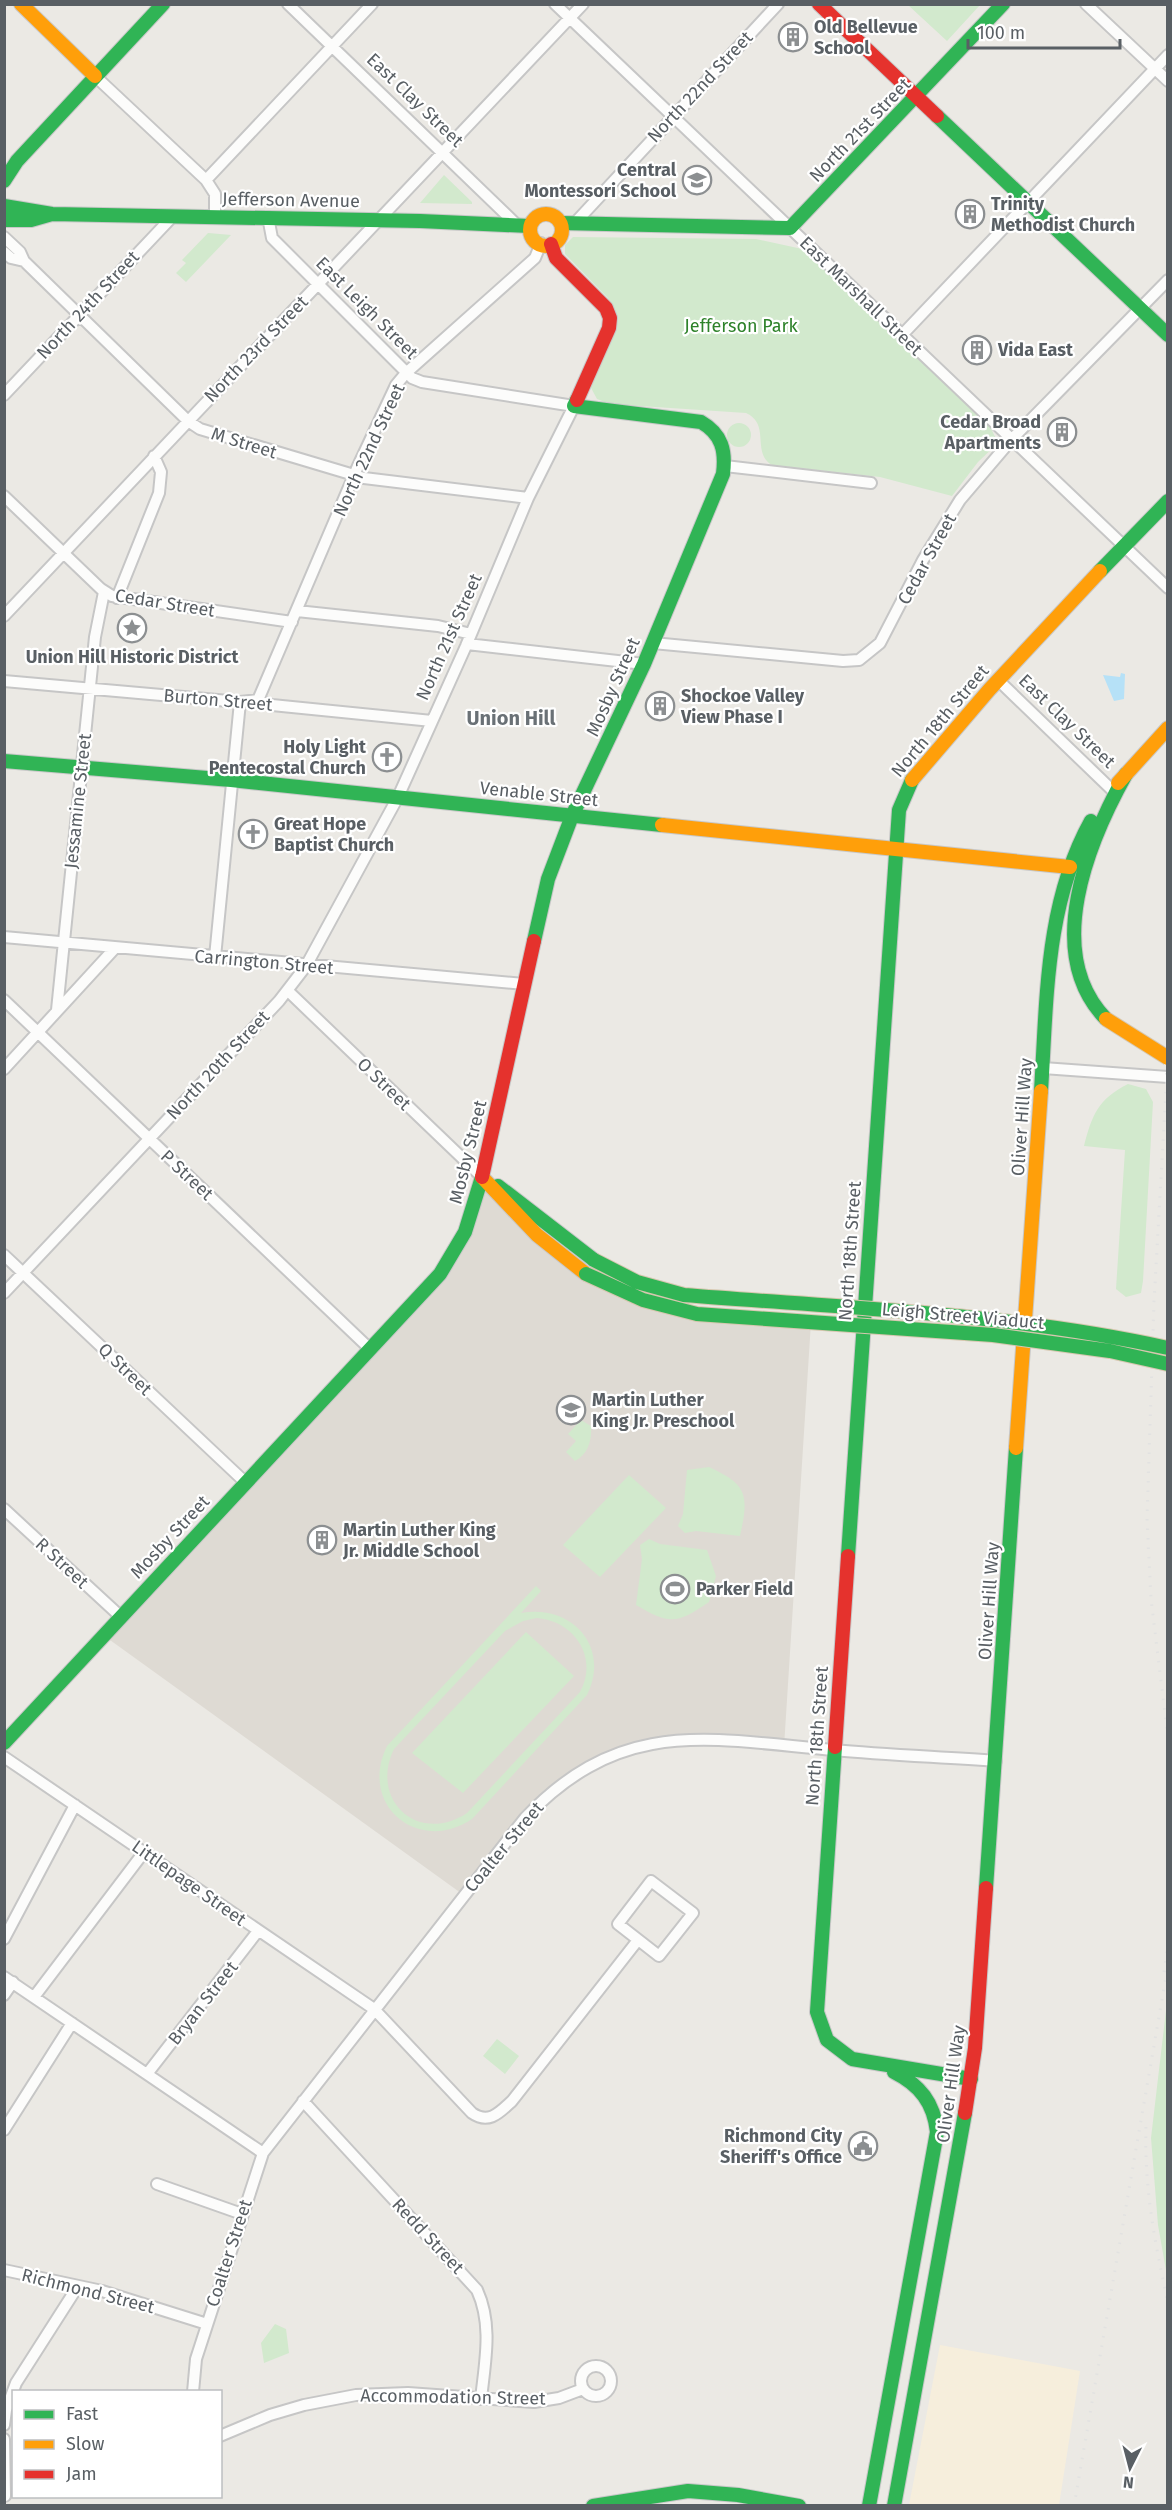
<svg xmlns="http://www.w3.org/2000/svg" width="1172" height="2510" font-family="'Fira Sans',sans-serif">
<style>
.commercial{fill:#f6eedc}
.education{fill:#dedad3}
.green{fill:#d2e9cd;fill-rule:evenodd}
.water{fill:#b6e1f7}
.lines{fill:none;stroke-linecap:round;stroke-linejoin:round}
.street-casing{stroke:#c6c6c6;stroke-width:14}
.fast-casing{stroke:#c8c8c8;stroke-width:16}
.slow-casing{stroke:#c8c8c8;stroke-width:16}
.jam-casing{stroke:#c8c8c8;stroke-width:16}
.street{stroke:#fcfcfb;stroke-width:10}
.fast{stroke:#30b455;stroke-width:14}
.slow{stroke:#ff9f0a;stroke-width:14}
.jam{stroke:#e5322d;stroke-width:14}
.rail{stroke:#e2e2e1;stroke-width:3;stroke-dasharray:1.5 8;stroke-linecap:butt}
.fast-bridge-casing{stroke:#d6c7af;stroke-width:16;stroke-linecap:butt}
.slow-bridge-casing{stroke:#d6c7af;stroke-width:16;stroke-linecap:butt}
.fast-bridge{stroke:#30b455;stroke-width:14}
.slow-bridge{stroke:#ff9f0a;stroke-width:14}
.labels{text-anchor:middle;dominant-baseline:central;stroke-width:4.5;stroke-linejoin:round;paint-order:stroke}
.poi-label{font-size:18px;font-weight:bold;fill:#595f64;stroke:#fff;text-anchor:start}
.street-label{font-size:18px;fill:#595f64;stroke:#fff}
.park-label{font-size:18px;fill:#2e822a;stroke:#fff}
.neighbourhood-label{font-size:20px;font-weight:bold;fill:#6a7176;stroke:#fff}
</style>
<rect width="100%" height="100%" fill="#ebe9e4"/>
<path class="commercial" d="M 940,2345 L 1080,2371 L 1059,2505 L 909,2505 Z"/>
<path class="education" d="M 482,1177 L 644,1301 L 811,1322 L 784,1747 L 683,1743 L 611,1757 L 551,1793 L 465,1896 L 103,1635 L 438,1275 Z"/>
<path class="green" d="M 908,5 L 980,5 L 947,41 Z
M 444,175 L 472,202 L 472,204 L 420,203 Z
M 208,233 L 231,235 L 186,282 L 176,273 L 186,263 L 182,260 Z
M 573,237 L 756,239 L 816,252 L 983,412 L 998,443 L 978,462 L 952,496 L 880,477 L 772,465 C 751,453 771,424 746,413 L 610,404 L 597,399 L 590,386 L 612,310 L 608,298 L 565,254 L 565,245 Z
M727 435a12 12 0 1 1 24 0a12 12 0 1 1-24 0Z
M 1128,1084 L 1146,1089 L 1153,1102 L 1143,1281 L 1141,1293 L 1126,1297 L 1116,1289 L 1125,1150 L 1084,1146 C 1092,1115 1098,1099 1128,1084 Z
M 581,1420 L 591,1426 C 592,1441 588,1454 575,1461 L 566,1452 L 576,1441 L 568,1434 Z
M 709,1467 C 748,1485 749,1495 740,1536 L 696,1531 L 685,1533 L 678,1526 L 683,1514 L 687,1470 Z
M 629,1475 L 666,1508 L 600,1577 L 563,1545 Z
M 649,1539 L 660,1544 L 707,1550 L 716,1576 L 709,1602 C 677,1624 670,1625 636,1605 L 642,1559 L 640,1545 Z
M 536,1586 L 541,1591 L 521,1613 C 571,1604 611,1646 587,1695 L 472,1819 C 418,1855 358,1805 387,1746 ZM 537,1618 C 574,1621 599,1657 580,1692 L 467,1813 C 419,1845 369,1801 394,1749 L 505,1631 L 523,1621 Z
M 526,1632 L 574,1676 L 463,1793 L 412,1753 Z
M 1167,2002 L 1167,2276 L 1158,2225 L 1151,2138 Z
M 497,2039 L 519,2056 L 505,2074 L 483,2056 Z
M 275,2324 L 286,2329 L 289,2353 L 264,2363 L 261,2343 Z"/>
<path class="water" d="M 1121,673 L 1125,674 L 1124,699 L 1114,701 L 1103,675 L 1120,677 Z"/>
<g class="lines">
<g class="street-casing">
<path id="street" d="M 288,4 L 516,224
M 555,4 L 1168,588
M 1086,4 L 1168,81
M 95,76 L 206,180 L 215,194 L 215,216
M 206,180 L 372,4
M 574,224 L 778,4
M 4,237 L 20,252 L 24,261 L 188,421 L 200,429 L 364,478 L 528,498
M 4,252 L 11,258 L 24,261
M 902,335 L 1168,55
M 4,395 L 173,216
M 725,466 L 871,483
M 4,496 L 101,589 L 112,596 L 292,622
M 117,598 L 159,493 L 161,472 L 154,456
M 297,611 L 438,626 L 471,634
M 4,616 L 583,4
M 653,643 L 843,661 L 859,660 L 880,643 L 923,560 L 960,500 L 1012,439 L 1168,280
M 467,644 L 644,664
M 998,680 L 1111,789
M 4,681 L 240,702 L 258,700 L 272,705 L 432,721
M 258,700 L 358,466 L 396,385 L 406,373 L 535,258 L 541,243
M 4,937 L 524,984
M 215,957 L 240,702
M 288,991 L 482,1177
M 4,1000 L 370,1349
M 57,1010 L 95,637 L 104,592
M 1043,1068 L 1168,1077
M 4,1069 L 115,948
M 4,1255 L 245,1482
M 4,1293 L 279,1001 L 306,966 L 398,797 L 466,646 L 528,498 L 574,406 L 422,382 L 412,378 L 272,238 L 268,217
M 4,1509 L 120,1616
M 4,1757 L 374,2009 L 472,2113 C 489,2125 500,2112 512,2101 L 638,1940
M 651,1881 L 693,1913 L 659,1956 L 618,1924 Z
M 4,1939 L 75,1805
M 4,1977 L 263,2153
M 4,1995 L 13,1982
M 34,1997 L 144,1852
M 147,2074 L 258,1931
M 303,2101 L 477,2290 C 493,2325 485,2361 481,2399
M 4,2130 L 72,2023
M 157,2184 L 242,2214
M 4,2270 L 102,2291 L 207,2324
M581 2381a15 15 0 1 1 30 0a15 15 0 1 1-30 0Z
M 193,2392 L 196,2359 L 263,2153 L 525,1818 C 622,1716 708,1739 833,1750 C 887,1755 942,1757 996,1761
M 4,2425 L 6,2410 L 16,2383 L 78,2286
M 220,2436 L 270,2415 L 304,2405 L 356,2395 L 408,2393 L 534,2402 L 559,2398 L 583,2389
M 4,2439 L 5,2496"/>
</g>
<g class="fast-casing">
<path id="fast" d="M 937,116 L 1168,335
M 4,181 L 17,161 L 163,4
M 4,206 L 52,214 L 420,221 L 529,226
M 4,220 L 31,220 L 52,214
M 561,223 L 790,228 L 1003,4
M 1100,571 L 1168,501
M 4,761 L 231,780 L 662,825
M 534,941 L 548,879 L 572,816 L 644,664 L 723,474 C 726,451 722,434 701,422 L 574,406 L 577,400
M 1106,1019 C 1042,953 1088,842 1126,774
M 1041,1091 C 1047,999 1045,904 1091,821
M 498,1186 L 594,1260
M 848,1556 L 899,810 L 912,780
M 4,1743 L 440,1274 L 465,1232 L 482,1177
M 835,1747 L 817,2012 L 827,2040 L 852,2059 L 971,2079
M 986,1888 L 1016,1448
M 593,2506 L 688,2491 L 738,2495 L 799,2506
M 869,2506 L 937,2132 C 934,2103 920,2085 894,2072
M 894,2506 L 965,2113"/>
</g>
<g class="slow-casing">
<path id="slow" d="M 21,4 L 95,76
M530 230a16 16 0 1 1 32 0a16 16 0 1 1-32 0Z
M 912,780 L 989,690 L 1100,571
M 1118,783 L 1168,728
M 662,825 L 1070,867
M 482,1177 L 537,1235 L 586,1274
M 1016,1448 L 1041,1091"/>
</g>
<g class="jam-casing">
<path id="jam" d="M 819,4 L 937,116
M 551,244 L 556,258 L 606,308 L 610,318 L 609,328 L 577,400
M 482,1177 L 534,941
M 835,1747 L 848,1556
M 965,2113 L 975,2048 L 986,1888"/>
</g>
<use href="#street" class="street"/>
<use href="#fast" class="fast"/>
<use href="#slow" class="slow"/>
<use href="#jam" class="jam"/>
<path class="rail" d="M 1168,1054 L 1154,1302 L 1147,1519 L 1151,1599 L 1168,1738
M 1164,1972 L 1168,1943
M 1146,2127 C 1144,2187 1155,2244 1168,2303
M 1074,2506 L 1168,1965"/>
<g class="fast-bridge-casing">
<path id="fast-bridge" d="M 594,1260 L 637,1282 L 684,1295 C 846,1308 1009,1313 1168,1348
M 586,1274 L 643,1300 L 697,1314 L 993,1335 L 1110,1351 L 1168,1364"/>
</g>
<g class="slow-bridge-casing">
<path id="slow-bridge" d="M 1106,1019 L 1168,1058"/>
</g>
<use href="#fast-bridge" class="fast-bridge"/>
<use href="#slow-bridge" class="slow-bridge"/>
</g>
<defs>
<g id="building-ring" transform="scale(1.5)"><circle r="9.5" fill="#fff" stroke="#8c8f91" stroke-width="1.5"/><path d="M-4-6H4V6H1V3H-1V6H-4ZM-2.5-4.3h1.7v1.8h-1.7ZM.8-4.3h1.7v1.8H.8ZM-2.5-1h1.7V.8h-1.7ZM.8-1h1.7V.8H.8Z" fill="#8c8f91"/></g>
<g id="school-ring" transform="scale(1.5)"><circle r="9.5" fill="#fff" stroke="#8c8f91" stroke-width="1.5"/><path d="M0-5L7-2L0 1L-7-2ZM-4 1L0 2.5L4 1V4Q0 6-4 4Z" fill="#8c8f91"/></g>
<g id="sight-ring" transform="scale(1.5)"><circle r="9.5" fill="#fff" stroke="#8c8f91" stroke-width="1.5"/><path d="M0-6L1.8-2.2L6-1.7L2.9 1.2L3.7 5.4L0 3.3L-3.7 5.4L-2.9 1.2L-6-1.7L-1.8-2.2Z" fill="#8c8f91"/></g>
<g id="church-ring" transform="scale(1.5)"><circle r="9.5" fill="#fff" stroke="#8c8f91" stroke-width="1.5"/><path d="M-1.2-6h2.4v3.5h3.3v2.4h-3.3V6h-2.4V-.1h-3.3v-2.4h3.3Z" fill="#8c8f91"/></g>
<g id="stadium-ring" transform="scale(1.5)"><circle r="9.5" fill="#fff" stroke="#8c8f91" stroke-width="1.5"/><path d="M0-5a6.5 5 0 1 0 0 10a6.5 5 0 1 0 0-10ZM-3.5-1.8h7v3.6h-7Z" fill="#8c8f91"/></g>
<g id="civic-ring" transform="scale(1.5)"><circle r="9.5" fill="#fff" stroke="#8c8f91" stroke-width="1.5"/><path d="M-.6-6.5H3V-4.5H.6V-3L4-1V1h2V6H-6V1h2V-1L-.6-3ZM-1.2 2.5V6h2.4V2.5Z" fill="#8c8f91"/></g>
</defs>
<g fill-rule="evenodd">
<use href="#building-ring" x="793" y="37"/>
<use href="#school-ring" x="697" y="180"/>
<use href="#building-ring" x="970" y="214"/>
<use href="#building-ring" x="977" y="350"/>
<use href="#building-ring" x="1062" y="432"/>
<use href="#sight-ring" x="132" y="628"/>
<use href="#building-ring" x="660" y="706"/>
<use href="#church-ring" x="387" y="757"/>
<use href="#church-ring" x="253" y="834"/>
<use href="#school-ring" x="571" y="1410"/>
<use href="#building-ring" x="322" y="1540"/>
<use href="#stadium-ring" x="675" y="1589"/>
<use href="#civic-ring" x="863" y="2146"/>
</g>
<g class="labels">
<g class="poi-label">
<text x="814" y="27">Old Bellevue<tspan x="814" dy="21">School</tspan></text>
<text x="676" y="170" text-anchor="end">Central<tspan x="676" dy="21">Montessori School</tspan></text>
<text x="991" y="204">Trinity<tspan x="991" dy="21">Methodist Church</tspan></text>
<text x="998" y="350">Vida East</text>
<text x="1041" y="422" text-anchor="end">Cedar Broad<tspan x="1041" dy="21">Apartments</tspan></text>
<text x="132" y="657" text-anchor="middle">Union Hill Historic District</text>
<text x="681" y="696">Shockoe Valley<tspan x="681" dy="21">View Phase I</tspan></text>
<text x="366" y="747" text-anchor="end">Holy Light<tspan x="366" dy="21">Pentecostal Church</tspan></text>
<text x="274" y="824">Great Hope<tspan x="274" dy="21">Baptist Church</tspan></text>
<text x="592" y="1400">Martin Luther<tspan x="592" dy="21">King Jr. Preschool</tspan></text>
<text x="343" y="1530">Martin Luther King<tspan x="343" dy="21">Jr. Middle School</tspan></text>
<text x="696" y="1589">Parker Field</text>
<text x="842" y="2136" text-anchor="end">Richmond City<tspan x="842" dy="21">Sheriff's Office</tspan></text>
</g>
<g class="street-label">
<text transform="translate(700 87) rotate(-47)">North 22nd Street</text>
<text transform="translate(415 100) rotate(44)">East Clay Street</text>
<text transform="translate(860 130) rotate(-46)">North 21st Street</text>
<text transform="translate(291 200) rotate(1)">Jefferson Avenue</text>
<text transform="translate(861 296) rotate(44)">East Marshall Street</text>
<text transform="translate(88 305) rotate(-47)">North 24th Street</text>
<text transform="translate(367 308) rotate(45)">East Leigh Street</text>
<text transform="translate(256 349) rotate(-46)">North 23rd Street</text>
<text transform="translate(244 443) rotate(17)">M Street</text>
<text transform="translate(369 450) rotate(-65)">North 22nd Street</text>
<text transform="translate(927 559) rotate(-61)">Cedar Street</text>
<text transform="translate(165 603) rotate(9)">Cedar Street</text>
<text transform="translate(449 637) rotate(-66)">North 21st Street</text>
<text transform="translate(613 687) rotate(-66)">Mosby Street</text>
<text transform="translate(218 700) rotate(5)">Burton Street</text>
<text transform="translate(940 721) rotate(-50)">North 18th Street</text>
<text transform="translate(1067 721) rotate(44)">East Clay Street</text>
<text transform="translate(539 794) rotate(6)">Venable Street</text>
<text transform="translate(78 801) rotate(-84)">Jessamine Street</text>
<text transform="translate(264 962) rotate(5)">Carrington Street</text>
<text transform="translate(218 1065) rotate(-47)">North 20th Street</text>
<text transform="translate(384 1084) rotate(44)">O Street</text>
<text transform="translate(1022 1117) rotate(-86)">Oliver Hill Way</text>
<text transform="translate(468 1152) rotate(-76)">Mosby Street</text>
<text transform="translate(187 1175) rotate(43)">P Street</text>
<text transform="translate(850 1251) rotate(-86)">North 18th Street</text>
<text transform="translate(963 1316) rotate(5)">Leigh Street Viaduct</text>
<text transform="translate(125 1369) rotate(44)">Q Street</text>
<text transform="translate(170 1537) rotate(-47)">Mosby Street</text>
<text transform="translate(62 1563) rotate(43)">R Street</text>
<text transform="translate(989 1601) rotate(-86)">Oliver Hill Way</text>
<text transform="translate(817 1736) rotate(-86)">North 18th Street</text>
<text transform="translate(504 1847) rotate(-50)">Coalter Street</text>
<text transform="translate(189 1883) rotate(35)">Littlepage Street</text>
<text transform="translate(203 2003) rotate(-52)">Bryan Street</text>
<text transform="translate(951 2084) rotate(-82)">Oliver Hill Way</text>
<text transform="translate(428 2236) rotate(47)">Redd Street</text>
<text transform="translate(229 2253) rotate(-72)">Coalter Street</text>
<text transform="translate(88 2291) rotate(14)">Richmond Street</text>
<text transform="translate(453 2397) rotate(1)">Accommodation Street</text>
</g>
<g class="park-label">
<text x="741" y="326">Jefferson Park</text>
</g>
<g class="neighbourhood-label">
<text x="511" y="718">Union Hill</text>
</g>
</g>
<rect width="1172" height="2510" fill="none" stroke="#595f64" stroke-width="12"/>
<rect x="12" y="2390" width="210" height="108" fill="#ffffff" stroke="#bdbfc1" stroke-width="1.5"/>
<rect x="24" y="2410" width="30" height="9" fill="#30b455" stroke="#bdbfc1" stroke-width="1.5"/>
<text x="66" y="2420" font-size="18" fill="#595f64">Fast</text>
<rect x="24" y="2440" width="30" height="9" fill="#ff9f0a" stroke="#bdbfc1" stroke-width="1.5"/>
<text x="66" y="2450" font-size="18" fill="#595f64">Slow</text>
<rect x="24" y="2470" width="30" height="9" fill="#e5322d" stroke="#bdbfc1" stroke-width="1.5"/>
<text x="66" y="2480" font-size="18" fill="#595f64">Jam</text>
<g transform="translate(1130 2468) rotate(186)" stroke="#ffffff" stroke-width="4.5" paint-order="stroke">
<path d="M0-4.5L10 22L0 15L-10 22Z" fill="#595f64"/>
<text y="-9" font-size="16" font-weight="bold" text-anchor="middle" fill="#595f64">N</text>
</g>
<path d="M968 39v9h152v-9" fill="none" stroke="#595f64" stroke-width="3"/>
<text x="977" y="39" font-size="18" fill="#595f64" stroke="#ffffff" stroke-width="4.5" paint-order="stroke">100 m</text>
</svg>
